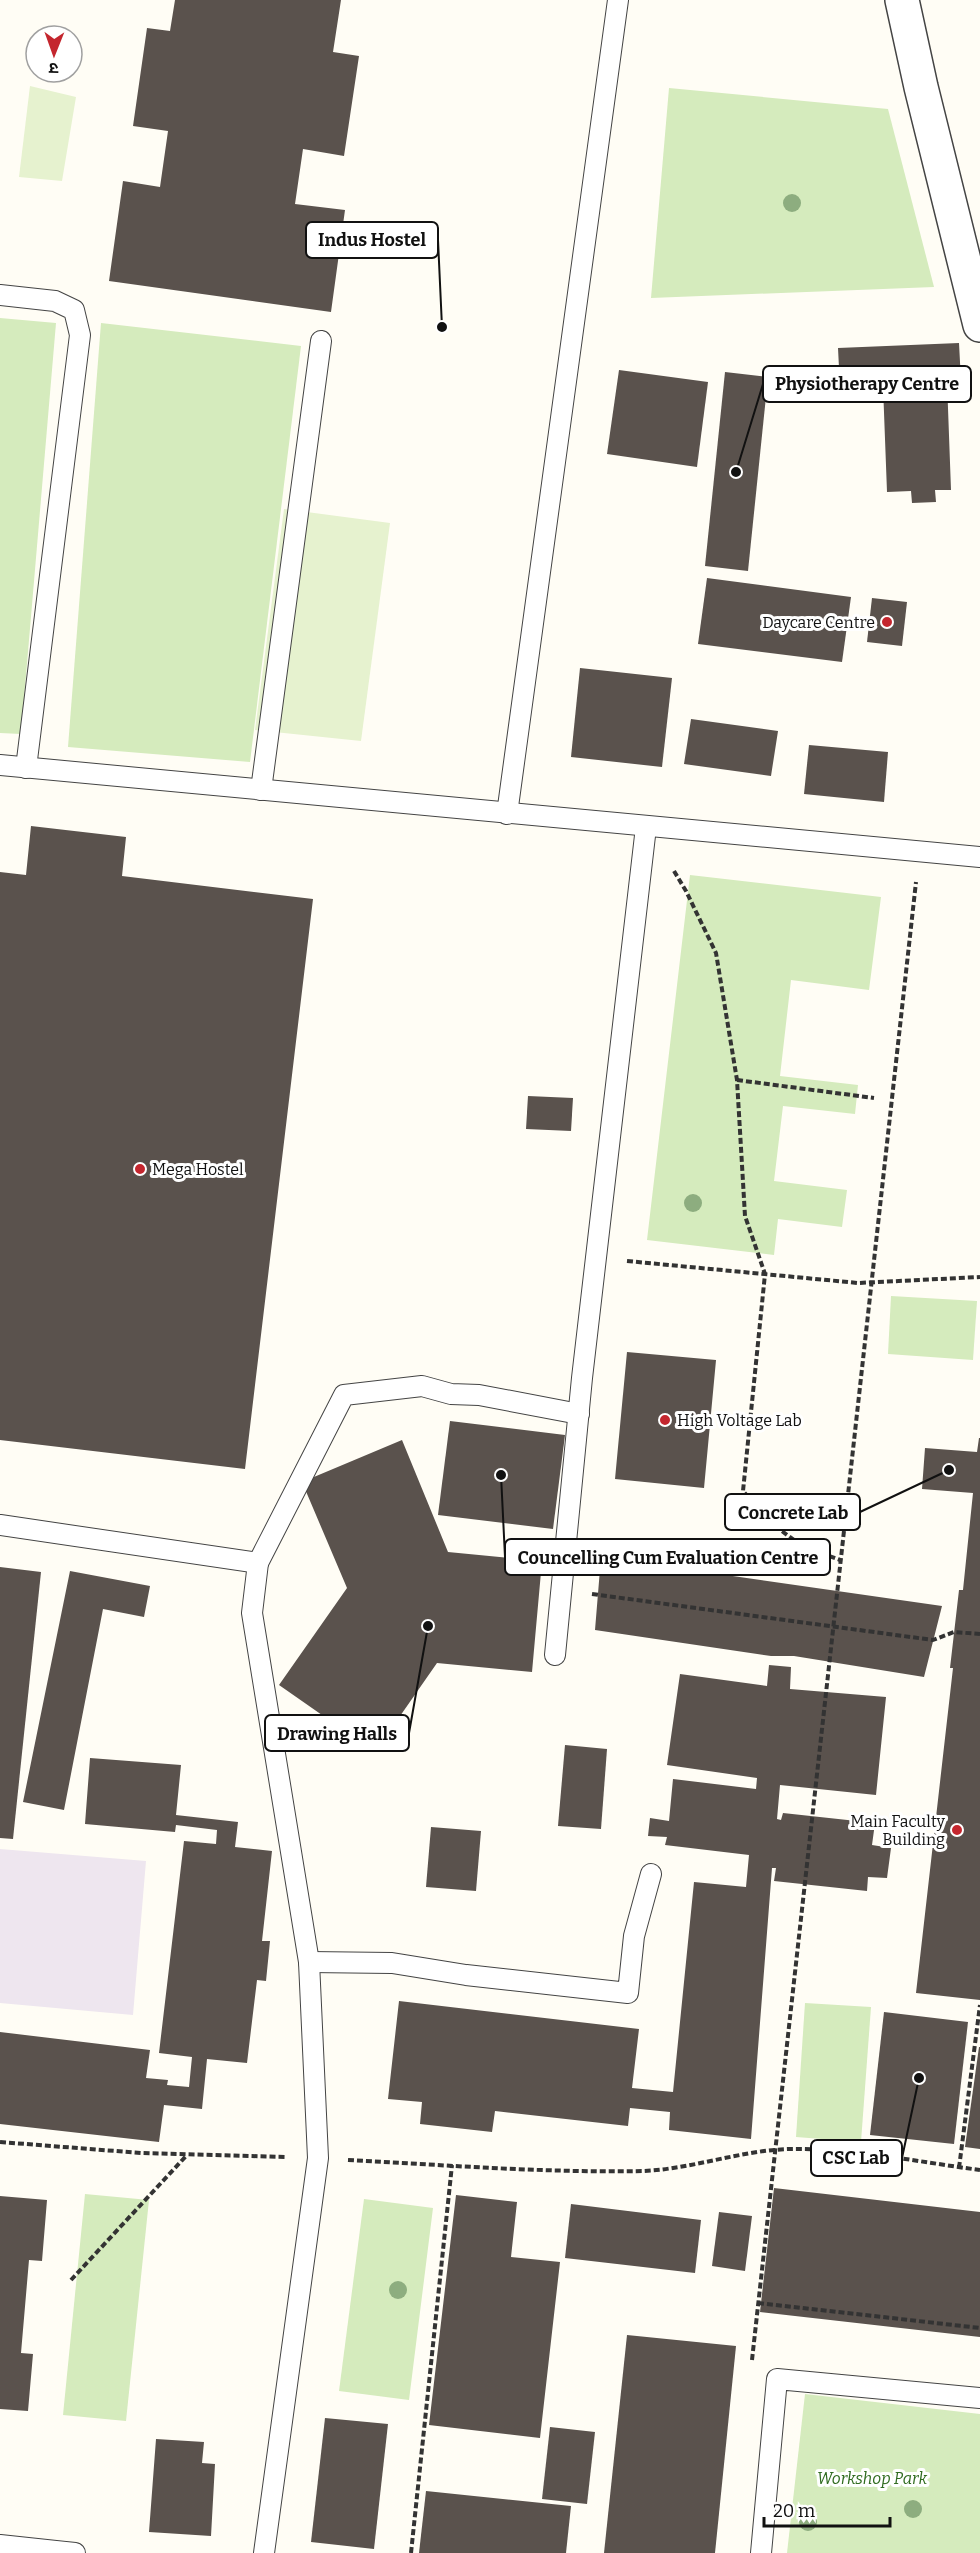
<svg xmlns="http://www.w3.org/2000/svg" width="980" height="2553" font-family="Bitter,'Noto Sans Devanagari',serif">
<style>
.industrial{fill:#eee6ef}
.green{fill:#d5ebbd}
.pitch{fill:#e6f2cf}
.building{fill:#5a524d}
.lines{fill:none;stroke-linecap:round;stroke-linejoin:round}
.service-casing{stroke:#444;stroke-width:22}
.minor-casing{stroke:#444;stroke-width:36}
.path{stroke:#333;stroke-width:4;stroke-dasharray:6 3;stroke-linecap:butt}
.service{stroke:#fff;stroke-width:20}
.minor{stroke:#fff;stroke-width:33}
.tree{fill:#8dad7f}
.poi-dot{fill:#c4262e;stroke:#fff;stroke-width:2}
.labels{text-anchor:middle;dominant-baseline:central;stroke-width:6;stroke-linejoin:round;paint-order:stroke}
.poi-label{font-size:16px;fill:#111;stroke:#fff;text-anchor:end}
.park-label{font-size:16px;font-style:italic;fill:#2f6b1f;stroke:#fff}
.leader{fill:none;stroke:#111;stroke-width:2}
.callout-dot{fill:#111;stroke:#fff;stroke-width:2}
.callout{fill:#fff;stroke:#111;stroke-width:2}
.callout-label{font-size:18px;text-anchor:middle;font-weight:bold;fill:#111}
</style>
<rect width="100%" height="100%" fill="#fffdf5"/>
<!-- industrial -->
<path class="industrial" d="M0,1849L146,1861L133,2015L0,2003Z"/>
<!-- green -->
<g class="green">
<path d="M669,88L888,109L934,287L651,298Z"/>
<path d="M0,318L56,323L21,734L0,733Z"/>
<path d="M101,323L301,346L250,762L68,747Z"/>
<path d="M690,875L881,897L869,990L791,980L780,1076L858,1085L855,1114L783,1106L774,1181L847,1190L842,1227L778,1219L774,1255L647,1240Z"/>
<path d="M891,1296L977,1301L973,1360L888,1354Z"/>
<path d="M805,2003L871,2007L861,2142L796,2137Z"/>
<path d="M85,2194L149,2200L126,2421L63,2415Z"/>
<path d="M364,2199L433,2208L409,2400L339,2391Z"/>
<path d="M805,2394L980,2414V2553H787Z"/>
</g>
<!-- pitch -->
<g class="pitch">
<path d="M30,86L76,97L62,181L19,177Z"/>
<path d="M284,509L390,523L361,741L255,730Z"/>
</g>
<!-- building -->
<g class="building">
<path d="M175,0H341L333,52L359,56L344,156L303,149L295,204L345,210L331,312L109,281L123,181L160,187L168,131L133,126L147,28L170,31Z"/>
<path d="M959,343L961,381H947L951,490H935L936,502L912,503L911,491L887,492L883,386L840,388L838,348Z"/>
<path d="M619,370L708,382L697,467L607,454Z"/>
<path d="M725,372L768,377L748,571L705,566Z"/>
<path d="M707,578L851,597L842,662L698,644Z"/>
<path d="M872,598L907,602L902,646L867,642Z"/>
<path d="M580,668L672,678L662,767L571,757Z"/>
<path d="M691,719L778,731L771,776L684,764Z"/>
<path d="M809,745L888,752L884,802L804,794Z"/>
<path d="M31,826L126,837L122,876L313,899L245,1469L0,1440V872L26,875Z"/>
<path d="M528,1096L573,1098L571,1131L526,1129Z"/>
<path d="M627,1352L716,1360L704,1488L615,1479Z"/>
<path d="M450,1421L565,1435L553,1529L438,1515Z"/>
<path d="M979,1438H980V2000L916,1993L953,1668H950L959,1590H963L973,1493L922,1489L925,1448L977,1452Z"/>
<path d="M402,1440L448,1552L542,1561L532,1672L437,1663L375,1752L279,1685L347,1588L302,1482Z"/>
<path d="M601,1557L942,1606L924,1677L794,1656H771L595,1630Z"/>
<path d="M0,1567L41,1572L13,1839L0,1838Z"/>
<path d="M70,1571L150,1586L144,1617L103,1609L64,1810L23,1802Z"/>
<path d="M769,1665L791,1667L790,1689L886,1697L876,1795L780,1785L777,1819L781,1820L783,1813L875,1823L872,1845L891,1848L887,1878L868,1877L867,1891L774,1881L776,1868H772L751,2139L669,2130L670,2112L630,2108L628,2126L495,2111L492,2132L420,2124L422,2102L388,2099L399,2001L639,2029L632,2088L673,2092L694,1882L746,1887L749,1855L665,1845L667,1837L648,1836L650,1818L669,1821L673,1779L756,1789L757,1778L667,1765L680,1674L767,1686Z"/>
<path d="M565,1745L607,1749L601,1829L558,1826Z"/>
<path d="M90,1758L181,1765L176,1815L238,1822L235,1847L272,1851L262,1941H270L266,1981L257,1980L247,2063L207,2059L202,2109L164,2105L159,2142L0,2124V2032L150,2050L146,2078L168,2080L167,2085L189,2087L192,2057L159,2053L184,1841L216,1844L217,1830L176,1825L175,1832L85,1824Z"/>
<path d="M431,1827L481,1831L476,1891L426,1887Z"/>
<path d="M884,2012L968,2022L954,2144L870,2135Z"/>
<path d="M979,2047H980V2149L965,2147Z"/>
<path d="M774,2188L980,2212V2337L760,2312Z"/>
<path d="M456,2195L517,2202L511,2257L560,2262L540,2438L429,2425Z"/>
<path d="M0,2196L47,2200L42,2261L29,2260L21,2353L33,2354L28,2411L0,2409Z"/>
<path d="M571,2204L701,2220L695,2273L565,2258Z"/>
<path d="M719,2212L752,2216L745,2271L712,2266Z"/>
<path d="M627,2335L736,2346L715,2553H604Z"/>
<path d="M325,2418L388,2424L374,2549L311,2542Z"/>
<path d="M550,2427L595,2432L587,2504L542,2499Z"/>
<path d="M156,2439L204,2442L202,2463L215,2464L211,2536L149,2532Z"/>
<path d="M426,2491L571,2506L566,2553H419Z"/>
</g>
<g class="lines">
<defs>
<g id="service">
<path d="M0,295L55,301L74,310L80,335L26,768"/>
<path d="M0,765L980,857"/>
<path d="M261,790L321,341"/>
<path d="M507,814L618,0"/>
<path d="M0,1525L258,1563L344,1395L422,1386L451,1394L479,1395L579,1414"/>
<path d="M258,1563L252,1613L309,1962L318,2158L264,2553"/>
<path d="M555,1655L582,1378L646,827"/>
<path d="M309,1962L392,1963L466,1975L628,1993L634,1936L651,1874"/>
<path d="M0,2545L75,2553"/>
<path d="M761,2553L777,2379L980,2398"/>
</g>
<path id="minor" d="M902,0L921,87L980,325"/>
</defs>
<!-- service casing -->
<use href="#service" class="service-casing"/>
<!-- minor casing -->
<use href="#minor" class="minor-casing"/>
<!-- path -->
<g class="path">
<path d="M674,871L686,891L716,953L737,1080L745,1216L765,1274L743,1491L771,1523L802,1546L840,1560"/>
<path d="M737,1080L874,1098"/>
<path d="M627,1261L858,1283L980,1277"/>
<path d="M592,1594L933,1640L954,1632L980,1634"/>
<path d="M0,2142L141,2153L287,2157"/>
<path d="M348,2160C446,2165 545,2173 643,2171C693,2169 741,2150 791,2149C854,2148 918,2162 980,2170"/>
<path d="M959,2168L980,2005"/>
<path d="M71,2280L187,2155"/>
<path d="M758,2303L980,2328"/>
<path d="M752,2360L916,882"/>
<path d="M411,2553L452,2165"/>
</g>
<!-- service -->
<use href="#service" class="service"/>
<!-- minor -->
<use href="#minor" class="minor"/>
</g>
<!-- trees -->
<g class="tree">
<circle cx="792" cy="203" r="9"/>
<circle cx="693" cy="1203" r="9"/>
<circle cx="398" cy="2290" r="9"/>
<circle cx="913" cy="2509" r="9"/>
<circle cx="808" cy="2522" r="9"/>
</g>
<!-- markers -->
<g class="poi-dot">
<circle cx="887" cy="622" r="6"/>
<circle cx="140" cy="1169" r="6"/>
<circle cx="665" cy="1420" r="6"/>
<circle cx="957" cy="1830" r="6"/>
</g>
<g class="labels">
<!-- poi labels -->
<g class="poi-label">
<text x="875" y="622">Daycare Centre</text>
<text x="152" y="1169" text-anchor="start">Mega Hostel</text>
<text x="677" y="1420" text-anchor="start">High Voltage Lab</text>
<text x="945" y="1821">Main Faculty<tspan x="945" dy="18">Building</tspan></text>
</g>
<!-- park labels -->
<g class="park-label">
<text x="872" y="2478">Workshop Park</text>
</g>
</g>
<!-- callouts -->
<path class="leader" d="M442 327L438 240M736 472L763 384M949 1470L860 1512M501 1475L505 1557M428 1626L409 1733M919 2078L902 2158"/>
<g class="callout-dot">
<circle cx="442" cy="327" r="6"/>
<circle cx="736" cy="472" r="6"/>
<circle cx="949" cy="1470" r="6"/>
<circle cx="501" cy="1475" r="6"/>
<circle cx="428" cy="1626" r="6"/>
<circle cx="919" cy="2078" r="6"/>
</g>
<g class="callout">
<rect x="306" y="222" width="132" height="36" rx="6"/>
<rect x="763" y="366" width="208" height="36" rx="6"/>
<rect x="725" y="1494" width="135" height="36" rx="6"/>
<rect x="505" y="1539" width="325" height="36" rx="6"/>
<rect x="265" y="1715" width="144" height="36" rx="6"/>
<rect x="811" y="2140" width="91" height="36" rx="6"/>
</g>
<g class="callout-label">
<text x="372" y="246">Indus Hostel</text>
<text x="867" y="390">Physiotherapy Centre</text>
<text x="793" y="1519">Concrete Lab</text>
<text x="668" y="1564">Councelling Cum Evaluation Centre</text>
<text x="337" y="1740">Drawing Halls</text>
<text x="856" y="2164">CSC Lab</text>
</g>
<!-- north arrow -->
<g transform="translate(54 54) rotate(181)"><circle r="28" fill="#ffffff" stroke="#a0a0a0" stroke-width="1.5"/>
<path d="M0-4.5L10 22L0 15L-10 22Z" fill="#c4262e"/>
<text y="-9" font-size="16" font-weight="bold" text-anchor="middle" fill="#111111">उ</text>
</g>
<!-- scale -->
<path d="M764 2517v9h126v-9" fill="none" stroke="#111111" stroke-width="3"/>
<text x="773" y="2517" font-size="18" fill="#111111" stroke="#ffffff" stroke-width="4.5" paint-order="stroke">20 m</text>
</svg>
